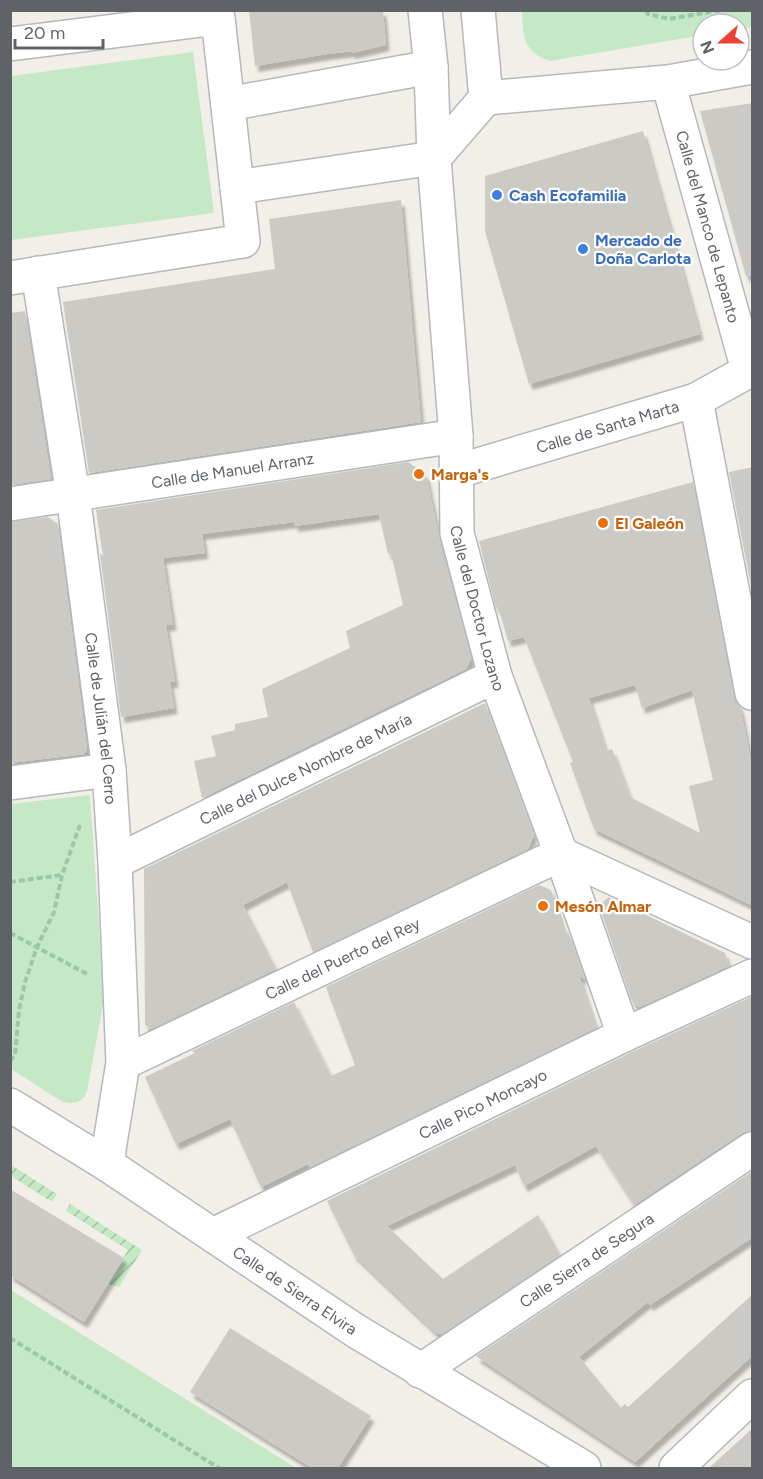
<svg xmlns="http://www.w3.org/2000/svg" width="763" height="1479" font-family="Figtree,sans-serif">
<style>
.park{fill:#c5e8c5}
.garden{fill:url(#garden-furrows)}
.building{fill:#cccac5;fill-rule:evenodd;filter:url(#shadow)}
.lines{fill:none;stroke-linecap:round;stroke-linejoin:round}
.minor-casing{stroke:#b5b8bc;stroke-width:36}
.path{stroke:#9cc7a9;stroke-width:4;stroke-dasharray:6 3;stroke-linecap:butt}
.minor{stroke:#fff;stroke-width:33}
.shop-dot{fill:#3f7fe0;stroke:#fff;stroke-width:2}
.food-dot{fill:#e8710a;stroke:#fff;stroke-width:2}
.labels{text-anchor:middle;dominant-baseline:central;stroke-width:4.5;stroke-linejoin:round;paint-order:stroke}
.shop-label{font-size:16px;font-weight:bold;fill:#366cbe;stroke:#fff;text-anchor:start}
.street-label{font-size:16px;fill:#5f6368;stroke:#fff}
.food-label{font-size:16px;font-weight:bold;fill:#c56008;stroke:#fff;text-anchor:start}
</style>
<defs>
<pattern id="garden-furrows" width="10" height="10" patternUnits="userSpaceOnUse" patternTransform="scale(1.5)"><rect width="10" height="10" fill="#c5e8c5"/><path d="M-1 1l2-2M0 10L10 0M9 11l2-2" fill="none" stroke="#a3c0a4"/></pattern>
<filter id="shadow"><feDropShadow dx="3.5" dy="6" stdDeviation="1.5" flood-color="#0004"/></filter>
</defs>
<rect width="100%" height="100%" fill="#f1efe8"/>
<!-- park -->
<g class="park">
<path d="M522,11H752V27L739,29V24H703V35L550,61C523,52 523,36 522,11Z"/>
<path d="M193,52L214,213L11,240V76Z"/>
<path d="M90,795L104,999L87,1092C81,1104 73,1105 61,1101L11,1069L10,804Z"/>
<path d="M11,1290L296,1468H11Z"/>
</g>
<!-- garden -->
<g class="garden">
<path d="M11,1165L57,1194L52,1202L11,1176Z"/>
<path d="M70,1204L142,1250L119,1287L108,1284L128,1250L66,1211Z"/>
</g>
<!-- building -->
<g class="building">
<path d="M249,10H383L386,45L352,53V51L327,54L255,66Z"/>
<path d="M753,103V275L746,276L700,111Z"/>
<path d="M643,131L700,334L529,384L485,231V176Z"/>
<path d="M401,200L421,422L89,473L63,302L275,269L269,219Z"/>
<path d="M25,311L51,479L10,485V313Z"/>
<path d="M408,462L426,475L442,551L471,659L466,669L202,798L194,761L216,756L211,736L235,730V724L268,717L262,689L350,648L346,631L403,605L391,553L388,554L379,514L295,526L294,522L202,534L205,553L163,558L173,625H166L175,682H170L174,708L121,717L100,553L103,556L96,510Z"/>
<path d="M753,467V596L729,472Z"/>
<path d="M693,482L734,697L740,707L753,771V906L594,829L570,763L573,762L524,637L508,641L498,606L496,609L479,541ZM635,685L642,708L692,690L713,780L689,786L700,833L630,797L612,749L606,751L589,698Z"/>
<path d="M48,517L58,524L87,749L84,754L10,763V522Z"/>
<path d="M485,703L534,835L528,849L313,952L287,882L243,905L276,969L151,1029L145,1025L144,869Z"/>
<path d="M539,885L551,890L565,935L568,932L585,979L579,976L596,1028L310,1167L308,1164L261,1187L230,1119L176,1144L145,1077L195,1053L192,1051L294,1002L331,1076L355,1065L326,987Z"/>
<path d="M609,897L725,953L729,966L640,1007L632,1002L599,905Z"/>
<path d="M753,996V1131L742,1133L634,1205L596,1146L524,1186L515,1165L387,1226L443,1279L538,1215L560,1255L442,1334H437L354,1255L327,1201L632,1052Z"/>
<path d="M753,1171V1237L650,1305L648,1302L579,1357L621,1408L625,1404L628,1407L753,1294V1355L635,1462L476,1356Z"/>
<path d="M10,1189L124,1258L84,1322L10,1275Z"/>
<path d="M230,1328L371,1416L338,1468H312L190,1392Z"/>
<path d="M753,1428V1468H709L732,1447Z"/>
</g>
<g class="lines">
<defs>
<g id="minor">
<path id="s1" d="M425,10L431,67L434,158L456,436L457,533L495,676L561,854L624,1035"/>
<path d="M10,44L218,18L243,241L10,278"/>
<path id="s2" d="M668,82L748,370"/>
<path d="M486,98L668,82L752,67"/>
<path d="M228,104L431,67"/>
<path d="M434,158L486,98L478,10"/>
<path d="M237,187L434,158"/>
<path id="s3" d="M38,273L73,495L109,770L115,862L123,1063L109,1149L108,1165"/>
<path d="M696,400L752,693"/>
<path id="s4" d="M458,471L696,400L752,369"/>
<path id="s5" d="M10,504L456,436"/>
<path d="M10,783L109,770"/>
<path d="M561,854L752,942"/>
<path id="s6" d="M115,862L495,676"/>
<path id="s7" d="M123,1063L561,854"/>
<path id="s8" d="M10,1105L108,1165L356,1331L584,1468"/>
<path id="s9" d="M213,1235L624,1035L752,976"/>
<path id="s10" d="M420,1371L752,1149"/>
<path d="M676,1468L752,1396"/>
</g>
</defs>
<!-- minor casing -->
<use href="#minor" class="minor-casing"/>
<!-- path -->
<g class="path">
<path d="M646,10L648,14L669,19L722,10"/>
<path d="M10,882L62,875"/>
<path d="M10,933L89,975"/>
<path d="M10,1061L15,1055L19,1010L25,982L37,947L54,912L62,875L80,825"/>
<path d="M10,1338L219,1468"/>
</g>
<!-- minor -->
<use href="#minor" class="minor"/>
</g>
<!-- markers -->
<g class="shop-dot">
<circle cx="497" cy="195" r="6"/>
<circle cx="583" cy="249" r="6"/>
</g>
<g class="food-dot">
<circle cx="419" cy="474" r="6"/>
<circle cx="603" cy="523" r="6"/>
<circle cx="543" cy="906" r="6"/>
</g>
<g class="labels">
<!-- shop labels -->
<g class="shop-label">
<text x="509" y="195">Cash Ecofamilia</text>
<text x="595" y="240">Mercado de<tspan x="595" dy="18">Doña Carlota</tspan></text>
</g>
<!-- street labels -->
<g class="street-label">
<text stroke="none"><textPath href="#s2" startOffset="150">Calle del Manco de Lepanto</textPath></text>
<text stroke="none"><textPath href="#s4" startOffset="156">Calle de Santa Marta</textPath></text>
<text stroke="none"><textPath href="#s5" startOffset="225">Calle de Manuel Arranz</textPath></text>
<text stroke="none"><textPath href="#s1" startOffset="602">Calle del Doctor Lozano</textPath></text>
<text stroke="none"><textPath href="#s3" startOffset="450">Calle de Julián del Cerro</textPath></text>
<text stroke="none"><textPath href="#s6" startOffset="212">Calle del Dulce Nombre de María</textPath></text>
<text stroke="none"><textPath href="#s7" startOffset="243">Calle del Puerto del Rey</textPath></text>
<text stroke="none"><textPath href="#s9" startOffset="300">Calle Pico Moncayo</textPath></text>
<text stroke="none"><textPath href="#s10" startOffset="200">Calle Sierra de Segura</textPath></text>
<text stroke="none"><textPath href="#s8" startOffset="340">Calle de Sierra Elvira</textPath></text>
</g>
<!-- food labels -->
<g class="food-label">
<text x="431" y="474">Marga's</text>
<text x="615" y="523">El Galeón</text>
<text x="555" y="906">Mesón Almar</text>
</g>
</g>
<!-- border -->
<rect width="763" height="1479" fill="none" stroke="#5f6368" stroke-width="24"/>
<!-- north arrow -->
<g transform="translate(721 42) rotate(249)"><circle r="28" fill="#ffffff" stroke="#bfc1c3" stroke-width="1.5"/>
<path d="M0-4.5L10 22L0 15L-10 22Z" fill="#ea4335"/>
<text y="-9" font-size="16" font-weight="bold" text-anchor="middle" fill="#5f6368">N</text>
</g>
<!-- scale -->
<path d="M15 39v9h88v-9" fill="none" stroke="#5f6368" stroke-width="3"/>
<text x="24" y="39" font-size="18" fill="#5f6368" stroke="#ffffff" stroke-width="4.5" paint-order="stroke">20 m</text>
</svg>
